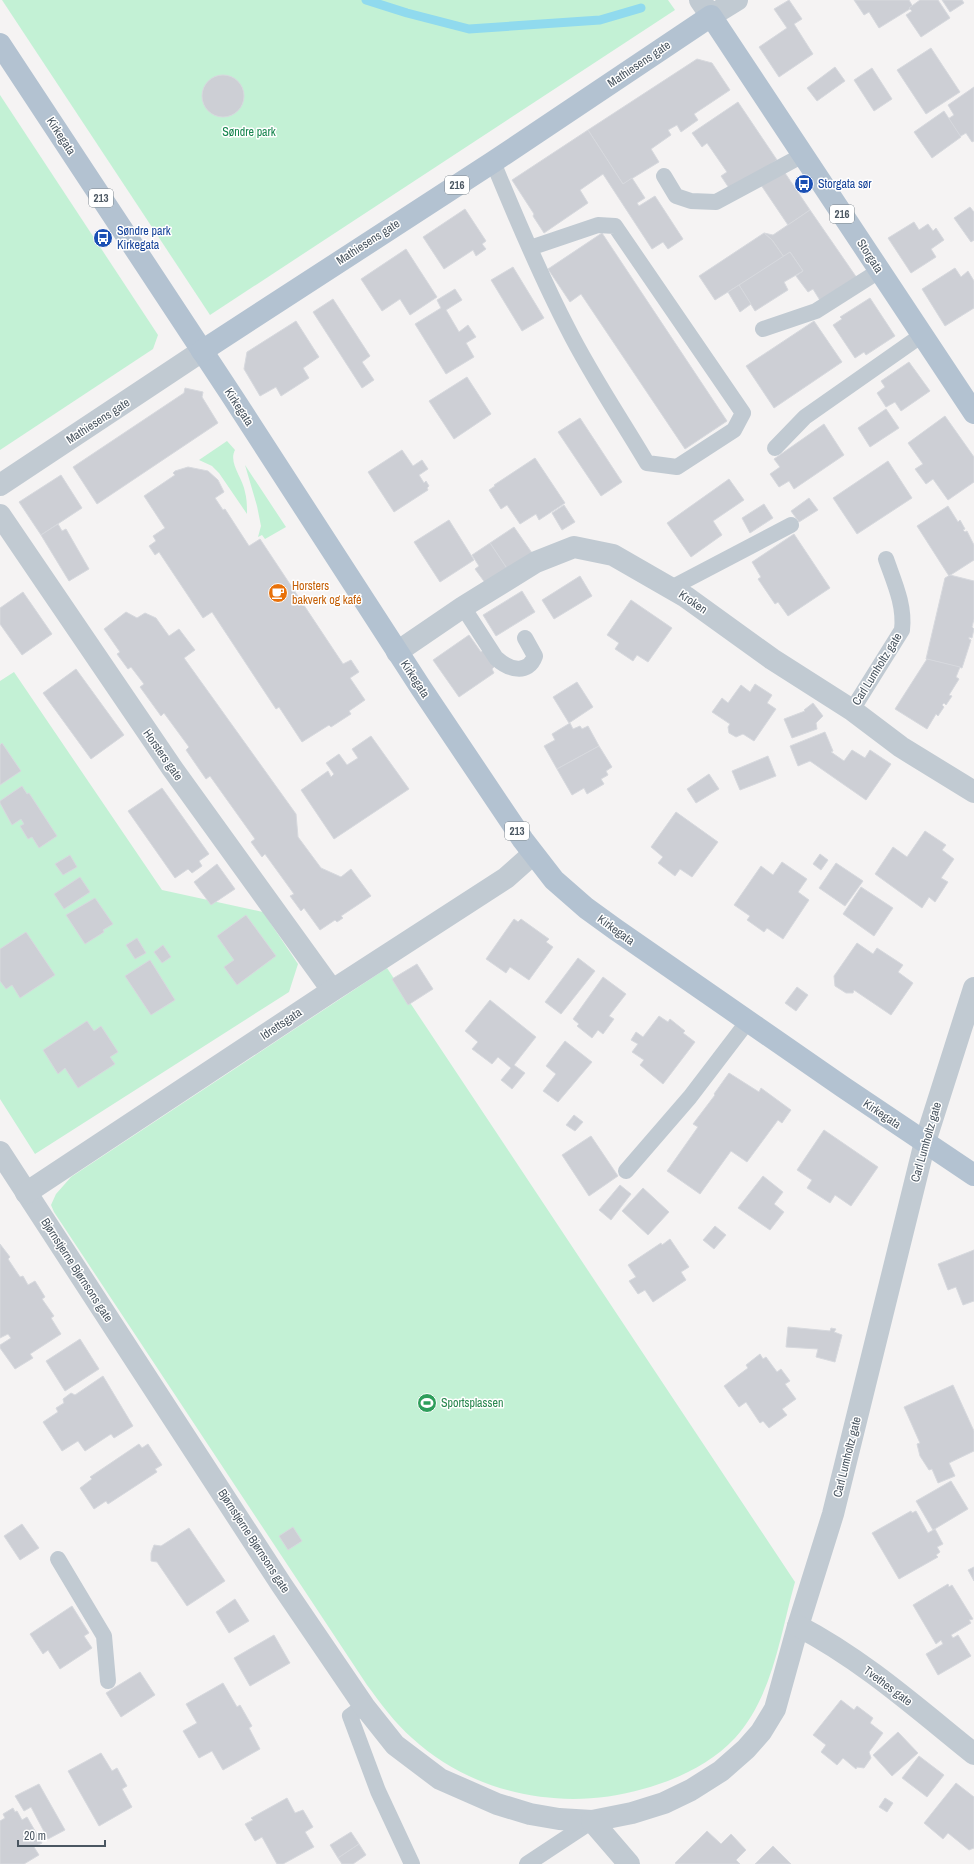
<svg xmlns="http://www.w3.org/2000/svg" width="974" height="1864" font-family="'Archivo Narrow',sans-serif">
<style>
.green{fill:#c3f1d5}
.lines{fill:none;stroke-linecap:round;stroke-linejoin:round}
.stream{stroke:#90daee;stroke-width:9}
.building{fill:#cdcfd5;stroke:#d7d9de}
.service{stroke:#c1cad2;stroke-width:16}
.minor{stroke:#c1cad2;stroke-width:22}
.primary{stroke:#b3c2d1;stroke-width:22}
.labels{text-anchor:middle;dominant-baseline:central;stroke-width:3;stroke-linejoin:round;paint-order:stroke}
.shield{fill:#fff;stroke:#808990;stroke-width:1}
.shield-label{font-size:11px;font-weight:bold;fill:#4a5661}
.street-label{font-size:12px;fill:#4a5661;stroke:#fff}
.park-label{font-size:12px;fill:#17864f;stroke:#fff}
.transit-label{font-size:12px;fill:#164399;stroke:#fff;text-anchor:start}
.food-label{font-size:12px;fill:#c56008;stroke:#fff;text-anchor:start}
.leisure-label{font-size:12px;fill:#27864d;stroke:#fff;text-anchor:start}
</style>
<rect width="100%" height="100%" fill="#f5f3f3"/>
<!-- green -->
<g class="green">
<path d="M2,0H668L675,10L210,315Z"/>
<path d="M0,95L158,335L153,349L0,450Z"/>
<path d="M227,441L235,450C228,463 243,478 245,492C247,499 247,507 247,514L219,473L212,466L199,460Z"/>
<path d="M245,465L286,527L265,539L262,535L258,537L261,526L257,506Z"/>
<path d="M14,672L162,890L263,912L298,964L289,992L35,1154L0,1099V681Z"/>
<path d="M387,968L795,1582C780,1635 773,1696 735,1738C711,1764 676,1780 643,1789C564,1812 474,1795 412,1738C395,1723 381,1704 367,1685L54,1212L51,1205L56,1194L71,1177Z"/>
</g>
<g class="lines">
<!-- stream -->
<path class="stream" d="M366,0L407,13L469,29L600,20L641,8"/>
</g>
<!-- building -->
<g class="building">
<path d="M789,0L802,19L794,24L813,54L779,77L759,47L787,28L774,9Z"/>
<path d="M854,0H909L913,7L879,28L869,12L864,15Z"/>
<path d="M920,0H938L950,18L921,37L906,15L912,11L909,8Z"/>
<path d="M942,0H962L964,3L950,12Z"/>
<path d="M931,48L960,92L926,114L897,70Z"/>
<path d="M697,59L712,63L730,90L694,114L698,120L681,132L677,125L668,130L671,135L651,149L659,162L623,184L588,130Z"/>
<path d="M835,67L845,81L817,101L807,88Z"/>
<path d="M872,68L892,99L874,111L854,80Z"/>
<circle cx="223" cy="96" r="21"/>
<path d="M974,87V141L972,142L966,133L959,137L948,119L954,115L948,105Z"/>
<path d="M738,102L777,160L731,191L721,176L727,172L707,143L702,147L692,133Z"/>
<path d="M944,111L961,137L932,158L914,132Z"/>
<path d="M588,130L623,184L632,178L645,198L637,203L639,206L655,196L683,239L668,249L663,242L652,249L603,174L580,190L588,203L544,233L533,216L534,214L512,180Z"/>
<path d="M783,170L810,210L788,225L761,185Z"/>
<path d="M970,207L974,212V240L971,242L954,218Z"/>
<path d="M465,209L486,241L482,244L486,249L476,256L473,250L444,269L423,237Z"/>
<path d="M810,210L857,278L821,302L813,289L808,292L796,276L803,271L790,252L784,257L772,240L764,233L773,235Z"/>
<path d="M914,222L919,230L928,224L933,231L936,228L944,240L931,249L936,257L911,273L888,238Z"/>
<path d="M602,233L727,421L685,449L581,294L570,302L548,269Z"/>
<path d="M764,233L772,240L784,257L715,300L699,276Z"/>
<path d="M406,249L437,297L410,315L400,299L382,311L361,279Z"/>
<path d="M790,252L803,271L784,282L788,290L755,311L739,285Z"/>
<path d="M513,267L544,318L522,331L491,280Z"/>
<path d="M955,268L961,277L968,271L974,281V308L945,326L922,289Z"/>
<path d="M739,285L751,304L740,312L728,292Z"/>
<path d="M455,289L462,300L446,310L459,332L468,325L476,337L466,343L474,357L446,374L415,324L441,308L437,300Z"/>
<path d="M870,298L895,336L866,355L864,352L855,358L833,325L842,319L840,317Z"/>
<path d="M333,299L370,356L362,362L374,380L362,388L313,312Z"/>
<path d="M296,321L319,357L303,368L309,378L281,396L276,387L260,396L244,369L247,352Z"/>
<path d="M814,321L842,362L774,408L746,366Z"/>
<path d="M909,362L930,391L901,411L895,402L886,407L877,393L885,387L881,381Z"/>
<path d="M467,377L491,414L454,439L429,401Z"/>
<path d="M185,388L203,392L202,397L218,423L97,504L73,467L184,393Z"/>
<path d="M886,409L899,428L870,447L858,428Z"/>
<path d="M945,416L974,457V482L948,500L933,479L926,484L915,469L923,464L908,443Z"/>
<path d="M580,418L622,482L601,496L558,432Z"/>
<path d="M824,424L844,455L794,489L789,481L779,487L770,474L780,467L774,459Z"/>
<path d="M402,450L413,466L422,460L428,469L419,475L424,483L426,481L429,486L427,488L428,490L394,512L368,472Z"/>
<path d="M535,458L565,503L539,520L536,514L520,524L507,505L501,509L489,490L495,486L494,485Z"/>
<path d="M888,461L912,498L857,534L833,498Z"/>
<path d="M188,467L208,471L218,480L224,492L215,498L223,510L225,509L249,546L260,539L343,664L351,660L359,672L350,678L365,700L349,711L351,714L331,727L329,725L302,742L279,707L276,709L212,612L203,618L159,552L155,555L149,546L156,541L153,536L165,528L144,496L175,475L173,473L175,471Z"/>
<path d="M61,475L82,508L41,535L19,502Z"/>
<path d="M729,479L744,500L713,521L722,535L691,557L667,523Z"/>
<path d="M809,498L818,510L799,522L791,511Z"/>
<path d="M764,504L773,518L750,533L742,518Z"/>
<path d="M564,505L575,522L562,530L552,513Z"/>
<path d="M948,506L958,522L960,520L965,529L963,530L965,532L967,531L974,545V560L949,576L917,526Z"/>
<path d="M449,520L474,560L440,582L414,542Z"/>
<path d="M58,524L62,531L66,529L89,569L69,581L41,535Z"/>
<path d="M514,527L532,553L508,570L490,543Z"/>
<path d="M794,534L830,588L788,616L778,602L775,604L758,579L761,577L752,562Z"/>
<path d="M490,543L508,570L486,584L475,569L479,566L472,555Z"/>
<path d="M950,575L974,581V619L972,627L974,629L972,638L969,637V639L971,640L962,668L926,659L945,578Z"/>
<path d="M580,576L592,596L554,619L542,600Z"/>
<path d="M522,591L535,612L496,636L483,615Z"/>
<path d="M23,592L52,634L22,655L0,624V608Z"/>
<path d="M631,600L672,628L648,662L637,655L633,661L615,649L619,643L607,635Z"/>
<path d="M126,612L137,618L145,613L156,618L169,636L179,629L195,650L184,658L296,814L298,837L321,868L341,877L351,869L371,896L341,916L343,918L337,922L335,920L320,930L304,908L301,911L290,896L294,894L265,854L262,857L251,842L255,839L210,776L206,779L186,750L189,747L164,713L161,716L140,687L144,684L131,667L128,669L117,654L120,652L104,629Z"/>
<path d="M469,635L481,652L485,649L496,665L492,669L494,673L459,697L433,660Z"/>
<path d="M927,659L960,667L956,677L959,679L949,695L952,696L946,705L944,703L942,705L944,707L938,716L936,714L927,729L895,709Z"/>
<path d="M76,669L124,735L91,759L43,693Z"/>
<path d="M577,682L593,707L569,723L553,697Z"/>
<path d="M755,684L772,695L767,703L776,709L754,741L743,734L736,737L729,733L728,727L730,724L712,712L722,698L728,703L741,685L750,692Z"/>
<path d="M813,703L823,716L816,723L817,729L792,738L784,719L805,711L804,710Z"/>
<path d="M570,723L573,729L580,726L582,729L588,726L599,746L557,769L544,746L555,740L552,734Z"/>
<path d="M825,732L833,751L831,752L844,761L852,750L865,758L870,750L891,764L866,800L810,761L798,766L790,746Z"/>
<path d="M371,736L409,789L334,839L301,790L328,771L331,777L334,774L326,763L339,754L347,765L358,758L352,749Z"/>
<path d="M2,743L21,771L0,785V745Z"/>
<path d="M599,746L612,767L606,771L608,775L601,779L604,784L587,794L584,788L572,795L557,769Z"/>
<path d="M768,756L776,776L740,790L732,771Z"/>
<path d="M709,774L719,789L696,803L687,789Z"/>
<path d="M22,786L27,794L29,793L57,836L39,848L32,837L28,839L20,826L24,824L21,819L12,825L0,803V801Z"/>
<path d="M162,788L209,854L199,861L202,866L192,873L188,869L175,878L128,811Z"/>
<path d="M676,812L718,842L692,877L680,869L675,876L658,863L663,857L651,847Z"/>
<path d="M925,831L946,845L942,850L954,859L941,878L948,882L935,902L929,897L922,908L875,874L893,847L907,857Z"/>
<path d="M820,854L828,860L821,870L813,864Z"/>
<path d="M70,855L77,867L63,875L55,864Z"/>
<path d="M782,862L807,879L798,892L809,900L783,939L767,928L764,932L747,920L750,916L734,905L761,866L773,875Z"/>
<path d="M836,863L863,881L845,906L819,888Z"/>
<path d="M217,864L235,889L211,905L194,882Z"/>
<path d="M80,877L90,892L64,909L54,894Z"/>
<path d="M861,887L893,908L874,936L843,914Z"/>
<path d="M95,898L113,924L103,930L104,932L85,944L66,915Z"/>
<path d="M246,915L276,956L237,985L224,967L234,960L217,936Z"/>
<path d="M514,919L518,922L521,919L549,939L546,942L553,947L529,980L510,967L506,973L486,959Z"/>
<path d="M26,932L55,975L20,998L12,985L6,989L0,981V949Z"/>
<path d="M137,938L146,953L135,959L126,945Z"/>
<path d="M857,943L873,954L877,948L903,965L898,972L913,983L891,1015L854,990L853,993H846L835,986L834,976Z"/>
<path d="M163,945L171,957L162,963L154,952Z"/>
<path d="M578,958L595,971L561,1014L545,1002Z"/>
<path d="M150,960L175,1000L151,1015L125,976Z"/>
<path d="M417,964L433,989L408,1005L392,979Z"/>
<path d="M603,977L626,994L609,1016L614,1019L603,1034L598,1030L592,1038L577,1026L579,1024L573,1019Z"/>
<path d="M797,987L808,995L796,1011L785,1003Z"/>
<path d="M490,1000L536,1037L514,1065L525,1073L512,1089L501,1080L511,1068L498,1057L492,1064L472,1049L478,1042L465,1031Z"/>
<path d="M659,1016L668,1022L670,1019L685,1031L683,1033L695,1042L663,1084L640,1065L644,1060L632,1052L638,1044L631,1040L636,1032L643,1037Z"/>
<path d="M87,1021L94,1031L101,1026L118,1052L110,1057L115,1064L78,1088L65,1068L58,1074L43,1050Z"/>
<path d="M565,1041L592,1062L558,1102L543,1091L556,1074L546,1066Z"/>
<path d="M729,1073L759,1092L761,1088L791,1110L782,1123L778,1120L747,1162L731,1151L700,1194L667,1171L698,1127L693,1124L715,1095L714,1094Z"/>
<path d="M574,1115L583,1122L575,1131L566,1125Z"/>
<path d="M824,1130L878,1167L851,1206L835,1195L830,1203L807,1188L812,1180L797,1170Z"/>
<path d="M591,1136L618,1176L589,1196L562,1155Z"/>
<path d="M763,1176L783,1192L774,1204L784,1212L770,1230L738,1208Z"/>
<path d="M620,1185L631,1194L611,1220L599,1210Z"/>
<path d="M643,1188L669,1212L648,1235L622,1211Z"/>
<path d="M715,1226L726,1235L714,1249L703,1240Z"/>
<path d="M670,1239L689,1267L681,1272L686,1280L653,1302L645,1290L638,1294L629,1281L636,1277L628,1265L661,1243L662,1245Z"/>
<path d="M0,1244L10,1257L8,1259L20,1277L23,1276L28,1285L35,1281L45,1297L42,1299L54,1316L51,1318L61,1334L30,1354L33,1358L15,1369L0,1348V1345L11,1338L8,1334L0,1338Z"/>
<path d="M974,1250V1301L963,1305L956,1287L948,1290L938,1264Z"/>
<path d="M788,1327L830,1331L831,1328L836,1329L834,1332L842,1335L835,1362L816,1357L818,1349L786,1347Z"/>
<path d="M80,1339L99,1369L65,1391L46,1361Z"/>
<path d="M760,1354L763,1359L766,1357L777,1372L781,1369L790,1381L785,1384L796,1399L782,1409L787,1415L769,1428L763,1421L760,1423L746,1402L739,1407L724,1386L748,1368L746,1365Z"/>
<path d="M103,1376L133,1426L114,1438L111,1434L85,1451L78,1441L62,1451L43,1422L58,1412L56,1408L64,1403L63,1399L71,1393L75,1395Z"/>
<path d="M953,1385L974,1431V1451L949,1463L955,1476L938,1483L932,1469L929,1470L920,1456L917,1444L920,1443L904,1407Z"/>
<path d="M139,1444L142,1448L148,1444L162,1465L155,1469L157,1472L108,1504L106,1501L94,1509L80,1488L92,1479L90,1477Z"/>
<path d="M951,1481L968,1509L933,1530L916,1501Z"/>
<path d="M911,1511L912,1513L916,1511L928,1533L935,1529L943,1544L937,1547L940,1552L936,1555L938,1557L899,1579L872,1533Z"/>
<path d="M22,1524L39,1548L20,1560L4,1536Z"/>
<path d="M293,1527L302,1541L288,1550L279,1536Z"/>
<path d="M189,1528L225,1581L187,1606L157,1562L151,1561V1553L154,1545L161,1546Z"/>
<path d="M974,1567V1581L968,1570Z"/>
<path d="M948,1584L949,1587L952,1585L973,1619L969,1620L971,1623L951,1635L953,1638L958,1635L971,1656L938,1675L926,1654L943,1644L941,1640L936,1644L913,1605Z"/>
<path d="M235,1599L249,1621L229,1633L216,1612Z"/>
<path d="M72,1606L89,1633L84,1636L92,1648L60,1669L48,1650L43,1654L30,1634Z"/>
<path d="M274,1635L290,1663L250,1686L234,1658Z"/>
<path d="M140,1672L155,1695L121,1717L106,1693Z"/>
<path d="M223,1683L237,1707L240,1705L252,1726L249,1728L260,1749L223,1770L212,1751L199,1758L183,1731L197,1723L186,1704Z"/>
<path d="M841,1700L854,1710L857,1706L873,1718L870,1723L883,1733L869,1752L871,1758L864,1768L857,1767L856,1769L843,1758L837,1765L821,1752L826,1745L813,1735Z"/>
<path d="M898,1732L918,1753L892,1776L873,1755Z"/>
<path d="M101,1753L112,1771L117,1768L127,1786L122,1789L132,1807L99,1826L68,1771Z"/>
<path d="M919,1756L944,1775L927,1797L902,1778Z"/>
<path d="M956,1783L974,1797V1848L969,1850L948,1833L943,1839L924,1823Z"/>
<path d="M39,1784L65,1830L48,1839L31,1807L24,1811L15,1796Z"/>
<path d="M287,1798L295,1813L303,1810L313,1827L305,1832L314,1847L283,1864H277L262,1837L255,1841L245,1824L253,1820L251,1818Z"/>
<path d="M885,1798L893,1803L887,1812L879,1807Z"/>
<path d="M13,1808L15,1812L17,1811L22,1820L27,1817L42,1843L34,1847L39,1855L24,1864H0V1821L5,1818L3,1814Z"/>
<path d="M707,1831L721,1844L731,1834L746,1850L736,1860L740,1864H676L675,1863Z"/>
<path d="M351,1832L359,1844L338,1858L330,1845Z"/>
<path d="M359,1844L366,1855L353,1864H342L338,1858Z"/>
<path d="M773,1846L791,1864H755Z"/>
</g>
<g class="lines">
<!-- service -->
<g class="service">
<path d="M493,162C516,218 540,275 568,329C591,375 621,419 647,463L677,467L734,430L743,413L615,226L598,225L530,248"/>
<path d="M664,176L676,196L691,201L716,202L803,155"/>
<path d="M763,329L816,311L879,271"/>
<path d="M775,448L805,417L922,335"/>
<path d="M671,588L791,525"/>
<path d="M463,607L496,658C508,669 528,676 535,656L525,638"/>
<path d="M852,710L902,630C905,605 894,582 886,559"/>
<path d="M626,1171L690,1097L748,1021"/>
<path d="M58,1559L104,1636L108,1681"/>
<path d="M364,1706L350,1716L378,1791L412,1864"/>
<path d="M527,1864L592,1821"/>
</g>
<!-- minor -->
<g class="minor">
<path d="M700,0L711,16L737,0"/>
<path d="M0,485L202,351"/>
<path d="M0,515L172,768L332,990"/>
<path d="M397,652L463,607L536,562L574,547L613,555L686,597L772,659L852,710L901,747L974,792"/>
<path d="M0,1152L281,1584L364,1706L395,1745L440,1779L497,1804L530,1814L559,1819L592,1821L632,1813L664,1803L691,1790L721,1771L746,1749L761,1732L775,1709L798,1626L833,1514L925,1142L974,988"/>
<path d="M26,1193L336,988L506,878L533,854"/>
<path d="M798,1626C862,1659 918,1709 974,1754"/>
<path d="M592,1821L629,1864"/>
</g>
<!-- primary -->
<g class="primary">
<path d="M0,44L232,396L421,688L523,840L554,880L586,908L615,929L843,1087L974,1175"/>
<path d="M202,351L493,162L711,16L974,413"/>
</g>
</g>
<!-- icons -->
<defs>
<symbol id="bus-disc" viewBox="-11 -11 22 22"><circle r="9.5" fill="#1a4fb4" stroke="#fff"/><path d="M-5-6H5V4H4V6H2V4H-2V6H-4V4H-5ZM-3.5-4V0h7V-4ZM-3.5 1.2v1.5H-2V1.2ZM2 1.2v1.5H3.5V1.2Z" fill="#fff"/></symbol>
<symbol id="cafe-disc" viewBox="-11 -11 22 22"><circle r="9.5" fill="#e8710a" stroke="#fff"/><path d="M-5.5-4.5H6V0H3Q3 3.5 0 3.5H-2.5Q-5.5 3.5-5.5 0ZM3-3.2v2h1.7v-2ZM-6 4.5H4V6H-6Z" fill="#fff"/></symbol>
<symbol id="stadium-disc" viewBox="-11 -11 22 22"><circle r="9.5" fill="#2e9e5b" stroke="#fff"/><path d="M0-5a6.5 5 0 1 0 0 10a6.5 5 0 1 0 0-10ZM-3.5-1.8h7v3.6h-7Z" fill="#fff"/></symbol>
</defs>
<g fill-rule="evenodd">
<use href="#bus-disc" x="793" y="173" width="22" height="22"/>
<use href="#bus-disc" x="92" y="227" width="22" height="22"/>
<use href="#cafe-disc" x="267" y="582" width="22" height="22"/>
<use href="#stadium-disc" x="416" y="1392" width="22" height="22"/>
</g>
<g class="labels">
<!-- shield labels -->
<g class="shield">
<rect x="445" y="176" width="24" height="18" rx="3"/>
<rect x="89" y="189" width="24" height="18" rx="3"/>
<rect x="830" y="205" width="24" height="18" rx="3"/>
<rect x="505" y="822" width="24" height="18" rx="3"/>
</g>
<g class="shield-label">
<text x="457" y="185">216</text>
<text x="101" y="198">213</text>
<text x="842" y="214">216</text>
<text x="517" y="831">213</text>
</g>
<!-- street labels -->
<g class="street-label">
<text transform="translate(639 64) rotate(-34)">Mathiesens gate</text>
<text transform="translate(61 136) rotate(57)">Kirkegata</text>
<text transform="translate(368 242) rotate(-33)">Mathiesens gate</text>
<text transform="translate(870 256) rotate(57)">Storgata</text>
<text transform="translate(239 407) rotate(57)">Kirkegata</text>
<text transform="translate(98 421) rotate(-33)">Mathiesens gate</text>
<text transform="translate(693 602) rotate(34)">Kroken</text>
<text transform="translate(877 669) rotate(-58)">Carl Lumholtz gate</text>
<text transform="translate(415 679) rotate(57)">Kirkegata</text>
<text transform="translate(163 755) rotate(55)">Horsters gate</text>
<text transform="translate(616 930) rotate(36)">Kirkegata</text>
<text transform="translate(281 1024) rotate(-34)">Idrettsgata</text>
<text transform="translate(882 1114) rotate(34)">Kirkegata</text>
<text transform="translate(926 1142) rotate(-74)">Carl Lumholtz gate</text>
<text transform="translate(77 1270) rotate(57)">Bjørnstjerne Bjørnsons gate</text>
<text transform="translate(847 1457) rotate(-76)">Carl Lumholtz gate</text>
<text transform="translate(254 1541) rotate(57)">Bjørnstjerne Bjørnsons gate</text>
<text transform="translate(888 1686) rotate(37)">Tvethes gate</text>
</g>
<!-- park labels -->
<g class="park-label">
<text x="249" y="132">Søndre park</text>
</g>
<!-- transit labels -->
<g class="transit-label">
<text x="818" y="184">Storgata sør</text>
<text x="117" y="231">Søndre park<tspan x="117" dy="14">Kirkegata</tspan></text>
</g>
<!-- food labels -->
<g class="food-label">
<text x="292" y="586">Horsters<tspan x="292" dy="14">bakverk og kafé</tspan></text>
</g>
<!-- leisure labels -->
<g class="leisure-label">
<text x="441" y="1403">Sportsplassen</text>
</g>
</g>
<!-- scale -->
<path d="M18 1840v6h87v-6" fill="none" stroke="#4a5661" stroke-width="2"/>
<text x="24" y="1840" font-size="12" fill="#4a5661" stroke="#ffffff" stroke-width="3" paint-order="stroke">20 m</text>
</svg>
